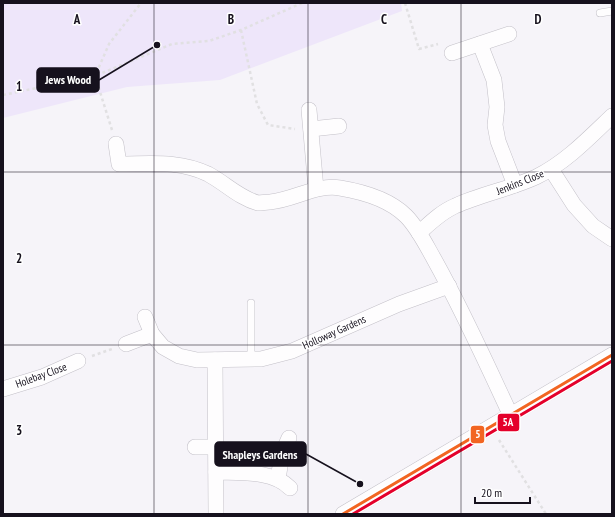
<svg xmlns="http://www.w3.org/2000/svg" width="615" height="517" font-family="'PT Sans Narrow',sans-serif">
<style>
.green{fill:#eee6fa}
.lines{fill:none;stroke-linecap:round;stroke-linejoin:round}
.service-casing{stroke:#c3c0c8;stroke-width:8}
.minor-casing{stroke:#c3c0c8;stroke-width:16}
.path{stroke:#e1e0e2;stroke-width:2.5;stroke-dasharray:3 3;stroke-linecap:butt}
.service{stroke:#fefdfe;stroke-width:7}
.minor{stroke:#fefdfe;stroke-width:15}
.bus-1-casing{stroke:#fff;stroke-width:6}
.bus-2-casing{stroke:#fff;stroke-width:6}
.bus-1{stroke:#f26522;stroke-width:3}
.bus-2{stroke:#e4002b;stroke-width:3}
.grid{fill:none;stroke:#16111d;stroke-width:1;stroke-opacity:0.55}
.labels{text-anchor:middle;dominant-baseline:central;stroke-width:3;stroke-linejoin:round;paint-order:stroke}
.street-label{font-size:11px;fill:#16111d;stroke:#fff}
.grid-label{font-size:13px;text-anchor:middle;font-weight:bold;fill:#16111d;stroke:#fff;stroke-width:3;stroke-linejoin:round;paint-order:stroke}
.leader{fill:none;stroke:#16111d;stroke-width:1.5}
.callout-dot{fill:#16111d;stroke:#fff;stroke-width:1.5}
.callout{fill:#16111d;stroke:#16111d;stroke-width:1.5}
.callout-label{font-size:12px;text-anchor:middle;font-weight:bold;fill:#fff}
.line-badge{stroke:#fff;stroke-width:1.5}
.badge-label{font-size:11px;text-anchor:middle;font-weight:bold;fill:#fff}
</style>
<rect width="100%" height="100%" fill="#f6f4f9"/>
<!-- green -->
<path class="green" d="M3,3H401L402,11L220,80L127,87L3,118Z"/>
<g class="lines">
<defs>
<g id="service">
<path d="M600,13L612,11"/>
<path d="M251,359V303"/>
</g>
<g id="minor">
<path d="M480,44L494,80L497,107L495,125L498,141L515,185"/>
<path d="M452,53L509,34"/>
<path d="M309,110L316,189"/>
<path d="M311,129L339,126"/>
<path d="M116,144L119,164C150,164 179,160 208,174C225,183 239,198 258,203C262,203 266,202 270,202C294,200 316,184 340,188C364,192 389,199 406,216C418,228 426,245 434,259C462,309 486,362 510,414"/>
<path d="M551,169L574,205L593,226L612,239"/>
<path d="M419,233C430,223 441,212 455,206C481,194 510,189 536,177C565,163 589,138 612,116"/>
<path d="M145,317L152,334L163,347L179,356L197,360L261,359L292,351L399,304L449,286"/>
<path d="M126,344L152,334"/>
<path d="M215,360L216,514"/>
<path d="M3,389L42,377L78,361"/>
<path d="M195,447H216"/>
<path d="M216,472C239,473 273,470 290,488"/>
<path d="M278,479L282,454L289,438"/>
<path d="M343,514L612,355"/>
</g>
</defs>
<!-- service casing -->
<use href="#service" class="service-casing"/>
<!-- minor casing -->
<use href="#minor" class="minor-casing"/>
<!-- path -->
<g class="path">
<path d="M405,3L419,49L438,44"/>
<path d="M241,30L257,104L268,125L295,129"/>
<path d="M3,95L95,76L172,44L209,41L241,30L302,3"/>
<path d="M112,130L95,76L109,44L141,3"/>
<path d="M92,356L112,349"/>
<path d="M499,440L546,514"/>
</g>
<!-- service -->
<use href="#service" class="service"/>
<!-- minor -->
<use href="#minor" class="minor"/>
<defs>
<path id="bus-1" d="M343,514L612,355"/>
<path id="bus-2" d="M353,514L612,361"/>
</defs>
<!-- bus-1 casing -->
<use href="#bus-1" class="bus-1-casing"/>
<!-- bus-2 casing -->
<use href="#bus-2" class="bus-2-casing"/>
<!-- bus-1 -->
<use href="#bus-1" class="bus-1"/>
<!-- bus-2 -->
<use href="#bus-2" class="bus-2"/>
</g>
<!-- grid -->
<path class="grid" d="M154,3V514M308,3V514M461,3V514M3,172H612M3,345H612"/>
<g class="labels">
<!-- street labels -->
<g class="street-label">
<text transform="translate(520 182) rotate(-22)">Jenkins Close</text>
<text transform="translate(334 332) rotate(-24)">Holloway Gardens</text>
<text transform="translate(41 375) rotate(-20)">Holebay Close</text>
</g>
</g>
<g class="grid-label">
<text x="77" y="24">A</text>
<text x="231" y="24">B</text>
<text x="384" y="24">C</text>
<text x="538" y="24">D</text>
<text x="19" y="91">1</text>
<text x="19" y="263">2</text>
<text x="19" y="435">3</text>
</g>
<!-- callouts -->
<path class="leader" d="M157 45L99 80M360 484L306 454"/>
<g class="callout-dot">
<circle cx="157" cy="45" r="4"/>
<circle cx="360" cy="484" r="4"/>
</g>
<g class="callout">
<rect x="37" y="68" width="62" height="24" rx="4"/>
<rect x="215" y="442" width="91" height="24" rx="4"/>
</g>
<g class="callout-label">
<text x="68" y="84">Jews Wood</text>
<text x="260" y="459">Shapleys Gardens</text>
</g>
<g class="line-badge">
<rect x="497" y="413" width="23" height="19" rx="4" fill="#e4002b"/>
<rect x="470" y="425" width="15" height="19" rx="4" fill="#f26522"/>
</g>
<g class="badge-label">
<text x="508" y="426">5A</text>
<text x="478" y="438">5</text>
</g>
<!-- border -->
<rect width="615" height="517" fill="none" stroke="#16111d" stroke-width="8"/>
<!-- scale -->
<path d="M475 497v6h55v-6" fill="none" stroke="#16111d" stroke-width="2"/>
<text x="481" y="497" font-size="12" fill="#16111d" stroke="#ffffff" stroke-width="3" paint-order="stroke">20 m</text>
</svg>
